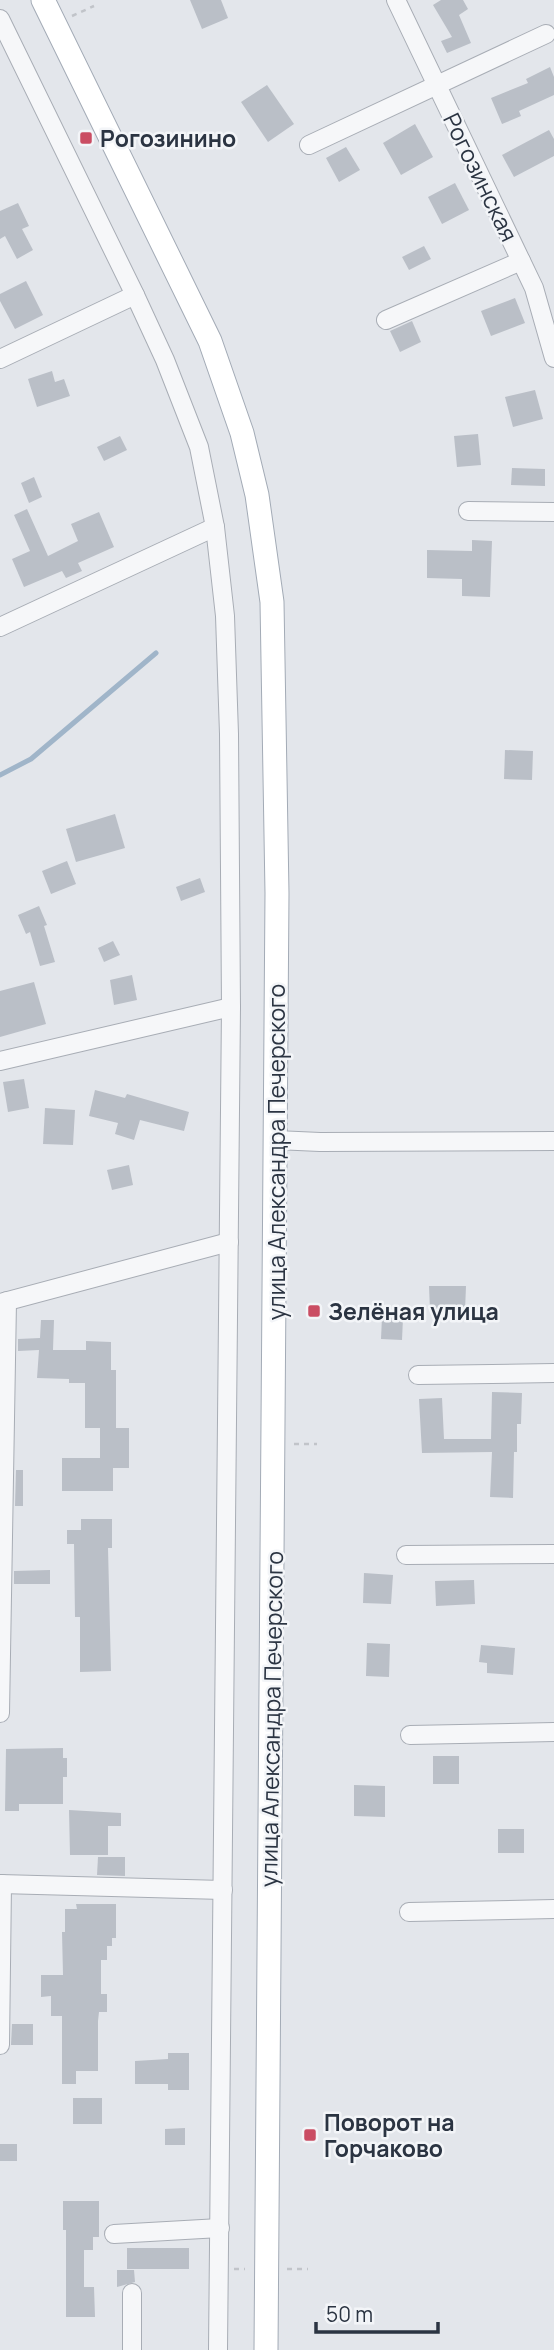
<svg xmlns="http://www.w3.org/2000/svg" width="554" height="2350" font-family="Manrope,sans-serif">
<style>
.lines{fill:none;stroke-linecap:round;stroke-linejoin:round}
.stream{stroke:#a0b5c9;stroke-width:5}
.building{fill:#babfc7}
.minor-casing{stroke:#a8adb5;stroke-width:20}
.major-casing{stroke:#a3abb6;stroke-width:25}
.path{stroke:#c1c4c9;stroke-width:2.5;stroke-dasharray:5 5;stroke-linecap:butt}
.minor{stroke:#f6f7f9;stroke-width:18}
.major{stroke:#fff;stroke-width:23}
.poi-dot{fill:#ca4d63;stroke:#f3f5f8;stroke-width:2.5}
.labels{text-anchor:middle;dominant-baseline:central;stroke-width:5;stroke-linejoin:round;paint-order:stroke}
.poi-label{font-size:23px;font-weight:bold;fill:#2b3442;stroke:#f3f5f8;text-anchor:start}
.street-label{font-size:23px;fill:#2b3442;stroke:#f3f5f8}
</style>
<rect width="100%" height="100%" fill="#e3e6eb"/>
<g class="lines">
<!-- stream -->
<path class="stream" d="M0,775L31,759L156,653"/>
</g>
<!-- building -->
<g class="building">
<path d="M190,0H221L228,18L202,29Z"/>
<path d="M441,0H463L468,9L459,15L471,43L447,53L441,41L452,37L433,5Z"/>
<path d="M550,67L554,77V95L519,111L521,116L502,124L491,98L528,83L526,79Z"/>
<path d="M267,85L294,124L268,142L241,102Z"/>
<path d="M415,124L433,157L401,175L383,143Z"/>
<path d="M549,130L554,139V156L514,177L502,155Z"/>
<path d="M346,147L360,170L339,182L326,158Z"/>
<path d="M455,183L469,210L442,224L428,197Z"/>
<path d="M18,203L29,226L22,229L33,250L17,259L5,236L0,239V211Z"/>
<path d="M424,246L431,259L409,270L402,257Z"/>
<path d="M26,281L43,315L15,329L0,301V294Z"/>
<path d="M515,298L525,323L491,336L481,311Z"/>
<path d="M412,321L421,342L400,352L390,331Z"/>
<path d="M52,371L55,382L64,379L70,396L37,407L28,379Z"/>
<path d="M535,390L543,419L513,427L505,397Z"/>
<path d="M478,434L481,465L457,467L454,436Z"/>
<path d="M120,436L127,450L104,461L97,447Z"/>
<path d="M512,468L545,469V486L511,485Z"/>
<path d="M34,477L42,497L29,503L21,483Z"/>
<path d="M27,509L48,556L78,541L71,524L99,512L114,547L78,563L82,571L66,578L62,571L24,587L12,559L30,551L14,515Z"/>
<path d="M472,540L492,541L490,597L462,596V579L427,578V550L472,551Z"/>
<path d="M505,750L533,751L532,780L504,779Z"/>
<path d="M115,814L125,848L76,862L66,829Z"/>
<path d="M67,861L76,884L51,894L42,871Z"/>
<path d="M200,878L205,892L181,901L176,887Z"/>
<path d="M39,906L47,925L44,926L55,962L40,966L30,932L26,934L18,915Z"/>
<path d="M113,941L120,955L104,962L98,948Z"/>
<path d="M132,975L137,1000L114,1005L110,980Z"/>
<path d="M34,982L46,1024L0,1037V991Z"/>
<path d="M24,1079L29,1108L8,1112L3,1082Z"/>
<path d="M95,1090L125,1098L127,1094L189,1112L184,1131L140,1120L134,1140L115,1134L118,1123L89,1116Z"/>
<path d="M45,1108L75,1110L73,1145L43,1144Z"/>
<path d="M129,1165L133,1185L112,1190L107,1170Z"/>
<path d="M429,1286H466L465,1311H430Z"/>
<path d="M382,1317L403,1318L402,1340L381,1339Z"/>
<path d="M41,1320H54L53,1350H86V1341L111,1342V1370H116V1428H129V1468H113V1491H62V1458H100V1428H85V1383H69V1379L37,1378L39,1350L18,1351V1339L40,1338Z"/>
<path d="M492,1392L522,1393L521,1424H517V1452H514L513,1498L490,1497L492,1452L422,1453L419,1399L442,1398L444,1439H491Z"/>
<path d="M16,1470H23V1506H15Z"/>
<path d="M81,1519H112V1548H108L111,1671L80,1672V1617H75L74,1544H67V1530H81Z"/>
<path d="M50,1570V1584H14V1571Z"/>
<path d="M364,1573L393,1575L391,1604L363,1603Z"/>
<path d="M474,1580L475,1604L436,1606L435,1581Z"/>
<path d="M367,1643L390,1644L389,1677L366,1676Z"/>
<path d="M481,1645L515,1648L513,1675L487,1673V1663L479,1662Z"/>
<path d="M63,1748V1758H67V1777H63V1804H19V1811H5L6,1749Z"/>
<rect x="433" y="1756" width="26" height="28"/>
<path d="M354,1785L385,1786V1817L354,1816Z"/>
<path d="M69,1810L121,1813V1826H108V1855H70Z"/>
<rect x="498" y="1829" width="26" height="24"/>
<path d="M98,1857H125V1876L97,1875Z"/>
<path d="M76,1904H116V1938H112V1946H107V1960H101V1994H107V2012H99L98,2021V2071H76V2084H62V2016H51V1996L41,1997V1975H63L62,1932H65V1909H77Z"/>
<path d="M12,2024H33V2045H11Z"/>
<path d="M168,2053H189V2090H168V2084H135V2061L168,2059Z"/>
<rect x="73" y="2098" width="29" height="26"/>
<path d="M185,2128V2145H165V2129Z"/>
<rect x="0" y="2144" width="17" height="17"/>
<path d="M63,2201H99V2237H93V2250H84V2287H94L95,2317H66V2230H63Z"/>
<rect x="127" y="2248" width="62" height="21"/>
<path d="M117,2270H134L135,2282L117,2287Z"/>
</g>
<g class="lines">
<defs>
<g id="minor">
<path d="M396,0L534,288L554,358"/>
<path d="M0,19L135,295L165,360L199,447L215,527L225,616L229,734L231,1007L218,2350"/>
<path d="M309,145L546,34"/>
<path d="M386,320L521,261"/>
<path d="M0,359L135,295"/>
<path d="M468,511L554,512"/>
<path d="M0,627L215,527"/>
<path d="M0,1061L231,1007"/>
<path d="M276,1140L320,1142L554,1141"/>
<path d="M0,1303L229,1242"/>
<path d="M418,1375L554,1373"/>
<path d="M406,1555L554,1554"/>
<path d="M0,1713L7,1301"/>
<path d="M410,1735L554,1732"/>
<path d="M0,1884L223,1890"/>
<path d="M409,1912L554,1909"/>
<path d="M0,2045L2,1884"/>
<path d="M114,2234L220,2228"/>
<path d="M132,2293V2350"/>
</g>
<path id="major" d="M43,0L210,341L242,433L257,495L272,602L277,893L266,2350"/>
</defs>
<!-- minor casing -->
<use href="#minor" class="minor-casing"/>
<!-- major casing -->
<use href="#major" class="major-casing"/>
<!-- path -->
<g class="path">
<path d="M72,16L94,6"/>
<path d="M294,1444H317"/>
<path d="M234,2269H245"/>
<path d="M287,2269H308"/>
</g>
<!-- minor -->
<use href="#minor" class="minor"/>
<!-- major -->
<use href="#major" class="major"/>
</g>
<!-- markers -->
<g class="poi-dot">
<rect x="79" y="131" width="14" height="14" rx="3.5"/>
<rect x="307" y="1304" width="14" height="14" rx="3.5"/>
<rect x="303" y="2128" width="14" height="14" rx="3.5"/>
</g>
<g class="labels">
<!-- poi labels -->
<g class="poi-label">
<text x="100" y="138">Рогозинино</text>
<text x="328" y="1311">Зелёная улица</text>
<text x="324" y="2122">Поворот на<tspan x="324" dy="26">Горчаково</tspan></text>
</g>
<!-- street labels -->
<g class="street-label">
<text transform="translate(481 177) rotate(64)">Рогозинская</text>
<text transform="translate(276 1152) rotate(-90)">улица Александра Печерского</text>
<text transform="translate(271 1719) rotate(-89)">улица Александра Печерского</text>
</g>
</g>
<!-- scale -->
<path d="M316 2322v10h122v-10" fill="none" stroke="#2b3442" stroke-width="3.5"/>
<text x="326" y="2322" font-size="21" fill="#2b3442" stroke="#f3f5f8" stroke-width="5" paint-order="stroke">50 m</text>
</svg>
